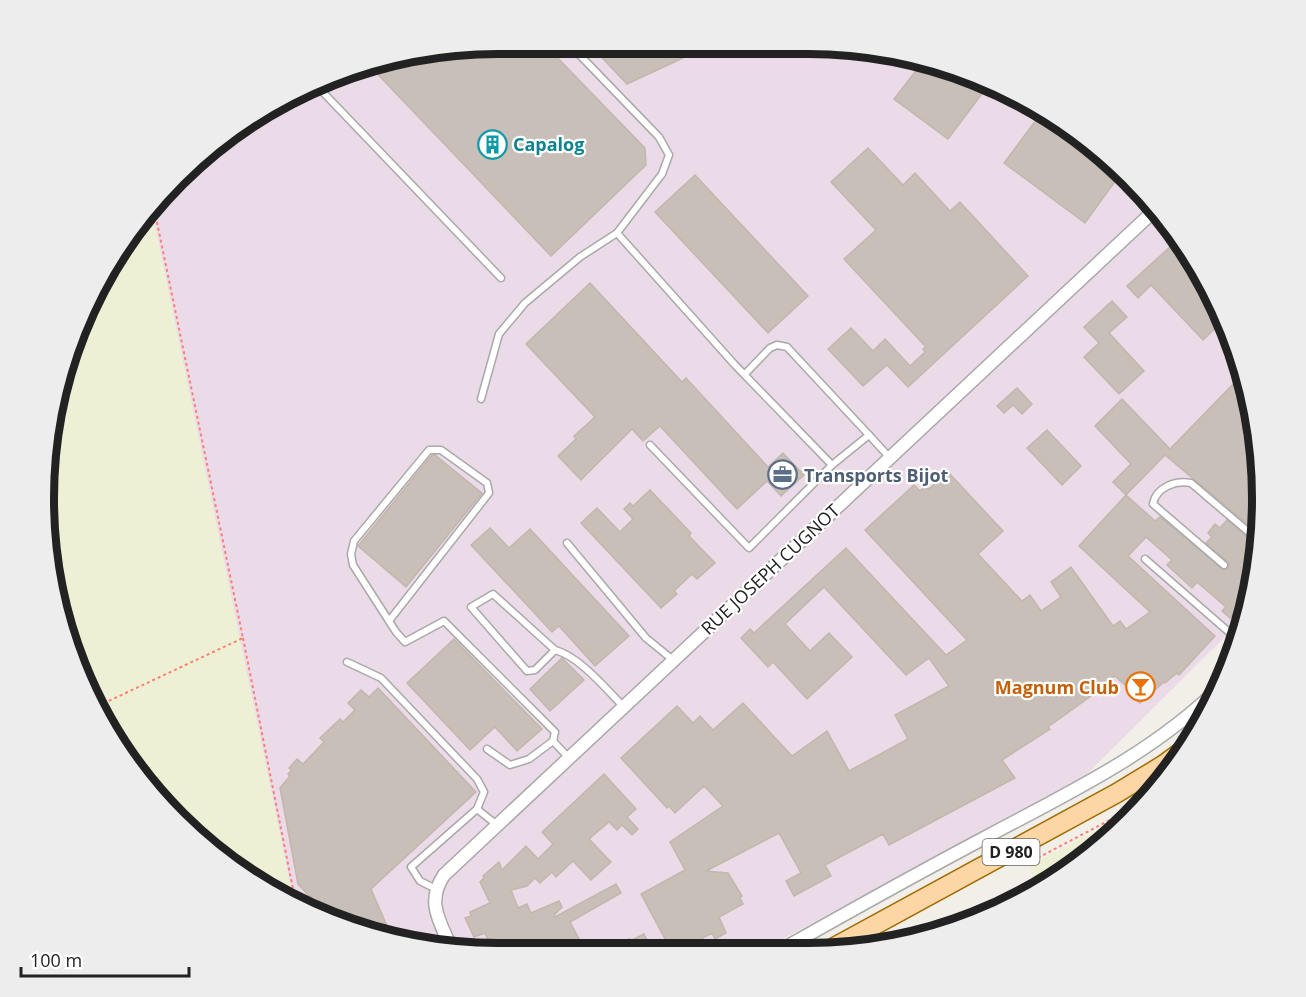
<svg xmlns="http://www.w3.org/2000/svg" width="1306" height="997" font-family="'Open Sans',sans-serif">
<style>
.industrial{fill:#ebdbe8}
.farmland{fill:#eef0d5}
.building{fill:#c7bfb8;stroke:#c4b6ab;stroke-width:1.5}
.lines{fill:none;stroke-linecap:round;stroke-linejoin:round}
.service-casing{stroke:#a9a9a9;stroke-width:9}
.minor-casing{stroke:#a9a9a9;stroke-width:15}
.primary-casing{stroke:#a06b00;stroke-width:21}
.path{stroke:#fa8072;stroke-width:2;stroke-dasharray:3 3;stroke-linecap:butt}
.service{stroke:#fff;stroke-width:6}
.minor{stroke:#fff;stroke-width:12}
.primary{stroke:#fcd6a4;stroke-width:18}
.labels{text-anchor:middle;dominant-baseline:central;stroke-width:4.5;stroke-linejoin:round;paint-order:stroke}
.shield{fill:#fff;stroke:#646464;stroke-width:1.5}
.shield-label{font-size:16px;font-weight:bold;fill:#222}
.culture-label{font-size:18px;font-weight:bold;fill:#0d838f;stroke:#fff;text-anchor:start}
.service-label{font-size:18px;font-weight:bold;fill:#4e5e75;stroke:#fff;text-anchor:start}
.street-label{font-size:18px;fill:#222;stroke:#fff}
.food-label{font-size:18px;font-weight:bold;fill:#c56008;stroke:#fff;text-anchor:end}
.rim{fill:none;stroke:#222;stroke-width:8}
</style>
<rect width="100%" height="100%" fill="#f2efe9"/>
<!-- industrial -->
<path class="industrial" d="M499,44H837L926,59L1061,120L1129,177L1186,245L1228,324L1254,409L1262,498L1254,587L1245,617L1085,776L762,950H439L352,929L294,903L151,206L157,198L271,105L380,59Z"/>
<!-- farmland -->
<g class="farmland">
<path d="M151,206L294,903L271,892L198,840L120,752L68,645L44,528L52,409L91,297Z"/>
<path d="M1138,809L1129,820L1061,877L1037,888L1029,866Z"/>
</g>
<!-- building -->
<g class="building">
<path d="M498,44H544L645,148L646,165L551,256L368,64L380,59Z"/>
<path d="M589,44H713L627,84Z"/>
<path d="M925,59L987,87L948,139L894,99Z"/>
<path d="M1039,116L1119,176L1085,223L1004,163Z"/>
<path d="M868,148L903,185L915,173L950,211L960,202L1028,276L908,387L887,365L863,386L828,349L851,328L873,351L885,339L910,366L925,352L923,349L926,347L844,259L876,230L831,182Z"/>
<path d="M695,175L808,296L768,333L655,212Z"/>
<path d="M1171,246L1205,282L1225,319L1203,340L1151,285L1138,298L1127,286Z"/>
<path d="M590,283L682,382L686,378L768,467L783,453L804,475L781,496L767,481L737,509L660,426L643,441L632,429L581,480L558,456L576,439L574,436L595,417L526,344Z"/>
<path d="M1112,301L1127,317L1109,333L1144,371L1119,394L1084,357L1099,343L1084,327Z"/>
<path d="M1243,374L1254,410L1257,442L1248,453L1259,462L1262,498L1259,534L1165,455L1126,495L1113,482L1131,464L1095,426L1122,399L1170,449Z"/>
<path d="M1017,388L1032,404L1022,414L1013,405L1004,413L997,406Z"/>
<path d="M1047,430L1081,466L1062,485L1027,448Z"/>
<path d="M432,455H435L482,493L406,587L358,546Z"/>
<path d="M948,472L1003,531L978,554L1022,601L1030,595L1041,611L1061,597L1051,582L1071,567L1113,626L1120,621L1126,629L1150,612L1079,546L1126,495L1155,521L1160,517L1224,570L1228,568L1229,563L1206,543L1212,537L1208,533L1215,524L1220,528L1227,520L1258,545L1252,593L1230,618L1222,611L1226,607L1197,582L1192,588L1167,565L1172,560L1146,537L1128,556L1215,636L1179,675L1177,673L1165,683L1164,682L1140,703L1132,696L1133,695L1127,689L1128,688L1115,676L1097,689L1098,691L1048,727L1050,729L1002,760L1015,778L889,845L883,834L825,865L831,876L794,896L786,881L801,873L779,833L706,871L728,873L742,896L740,898L743,904L719,917L726,933L715,939L712,933L680,950H671L641,894L685,870L670,842L723,806L704,786L675,813L669,806L667,808L621,758L677,706L693,723L700,716L713,730L743,703L792,756L827,731L849,771L908,739L895,715L949,686L929,658L906,675L824,587L785,624L810,651L829,633L852,657L807,699L773,662L768,667L741,638L750,629L754,633L846,548L946,655L967,640L865,530L914,485L920,491L926,486L929,489Z"/>
<path d="M650,490L691,533L689,536L715,563L697,579L692,574L674,591L677,594L661,608L581,523L597,508L620,532L633,519L624,509L630,503L633,506Z"/>
<path d="M490,528L509,548L530,529L629,636L595,666L559,626L552,632L471,545Z"/>
<path d="M454,639L542,729L517,751L495,727L470,750L407,683Z"/>
<path d="M562,658L584,680L550,711L530,689Z"/>
<path d="M378,688L476,792L371,889L390,933L382,936L352,929L330,919L298,884L280,788L290,776L288,774L292,770L289,768L297,759L303,764L324,742L320,738L340,719L343,722L355,710L348,703L361,690L369,697Z"/>
<path d="M604,774L636,809L627,817L638,829L632,835L622,825L617,830L609,822L589,839L611,862L591,880L573,861L556,877L552,872L540,883L535,878L527,886L511,890L518,908L527,904L531,913L559,901L562,907L554,915L555,917L616,884L621,893L570,922L585,950H535L532,944L519,950H492L485,933L474,937L465,918L471,916L470,912L490,903L480,882L484,878L483,876L499,862L502,870L526,846L538,859L553,844L542,832Z"/>
<path d="M644,934L652,950H609L629,939L632,940Z"/>
</g>
<g class="lines">
<defs>
<g id="service">
<path d="M569,44L659,137L669,155L662,174L617,233L735,365L832,465L869,435L890,458"/>
<path d="M317,86L501,278"/>
<path d="M745,374L770,348L777,345L787,347L869,435"/>
<path d="M481,399L499,334L525,303L580,257L617,233"/>
<path d="M650,445L749,548L832,465"/>
<path d="M567,543L646,638L673,660"/>
<path d="M1145,559L1238,640"/>
<path d="M1224,565L1153,504C1156,487 1176,480 1191,483L1258,540"/>
<path d="M493,594L555,650L535,670L527,671L471,607Z"/>
<path d="M389,621L489,493L487,483L441,450H429L354,541L351,554L353,565L396,632L405,642L444,621L555,732L553,741L569,758"/>
<path d="M555,650C579,656 606,689 624,707"/>
<path d="M347,662L381,678L477,779L484,792L477,809"/>
<path d="M487,749L510,765L529,759L553,741"/>
<path d="M436,889L420,881L411,867L477,809L497,825"/>
</g>
<g id="minor">
<path d="M452,950C441,923 425,903 444,875L1156,209"/>
<path d="M781,950C850,911 918,873 988,836C1070,792 1153,753 1220,687"/>
</g>
<path id="primary" d="M829,950L1117,793L1163,765L1189,746"/>
</defs>
<!-- service casing -->
<use href="#service" class="service-casing"/>
<!-- minor casing -->
<use href="#minor" class="minor-casing"/>
<!-- primary casing -->
<use href="#primary" class="primary-casing"/>
<!-- path -->
<g class="path">
<path d="M243,638L296,904"/>
<path d="M98,706L243,638L153,203"/>
<path d="M1021,863L1030,862L1144,802"/>
</g>
<!-- service -->
<use href="#service" class="service"/>
<!-- minor -->
<use href="#minor" class="minor"/>
<!-- primary -->
<use href="#primary" class="primary"/>
</g>
<!-- icons -->
<defs>
<symbol id="building-ring" viewBox="-11 -11 22 22"><circle r="9.5" fill="#fff" stroke="#0f9aa8" stroke-width="1.5"/><path d="M-4-6H4V6H1V3H-1V6H-4ZM-2.5-4.3h1.7v1.8h-1.7ZM.8-4.3h1.7v1.8H.8ZM-2.5-1h1.7V.8h-1.7ZM.8-1h1.7V.8H.8Z" fill="#0f9aa8"/></symbol>
<symbol id="office-ring" viewBox="-11 -11 22 22"><circle r="9.5" fill="#fff" stroke="#5c6f8a" stroke-width="1.5"/><path d="M-6-3h4V-5.5h4V-3h4V5H-6ZM-1-4.5V-3h2v-1.5ZM-6 0V1H6V0Z" fill="#5c6f8a"/></symbol>
<symbol id="bar-ring" viewBox="-11 -11 22 22"><circle r="9.5" fill="#fff" stroke="#e8710a" stroke-width="1.5"/><path d="M-6-5H6L.8 .8V4.5H3.5V6h-7V4.5H-.8V.8Z" fill="#e8710a"/></symbol>
</defs>
<g fill-rule="evenodd">
<use href="#building-ring" x="476" y="128" width="33" height="33"/>
<use href="#office-ring" x="766" y="458" width="33" height="33"/>
<use href="#bar-ring" x="1124" y="670" width="33" height="33"/>
</g>
<g class="labels">
<!-- shield labels -->
<rect class="shield" x="982.5" y="839" width="57" height="26" rx="4.5"/>
<g class="shield-label">
<text x="1011" y="852">D 980</text>
</g>
<!-- culture labels -->
<g class="culture-label">
<text x="513" y="144">Capalog</text>
</g>
<!-- service labels -->
<g class="service-label">
<text x="804" y="475">Transports Bijot</text>
</g>
<!-- street labels -->
<g class="street-label">
<text transform="translate(770 569) rotate(-43)">RUE JOSEPH CUGNOT</text>
</g>
<!-- food labels -->
<g class="food-label">
<text x="1119" y="687">Magnum Club</text>
</g>
</g>
<!-- crop -->
<path d="M0 0H1306V997H0ZM498 54H808A444 444 0 0 1 1252 498V499A444 444 0 0 1 808 943H498A444 444 0 0 1 54 499V498A444 444 0 0 1 498 54Z" fill="#ededed" fill-rule="evenodd"/>
<path class="rim" d="M498 54H808A444 444 0 0 1 1252 498V499A444 444 0 0 1 808 943H498A444 444 0 0 1 54 499V498A444 444 0 0 1 498 54Z"/>
<!-- scale -->
<path d="M21 967v9h168v-9" fill="none" stroke="#222222" stroke-width="3"/>
<text x="30" y="967" font-size="18" fill="#222222" stroke="#ffffff" stroke-width="4.5" paint-order="stroke">100 m</text>
</svg>
